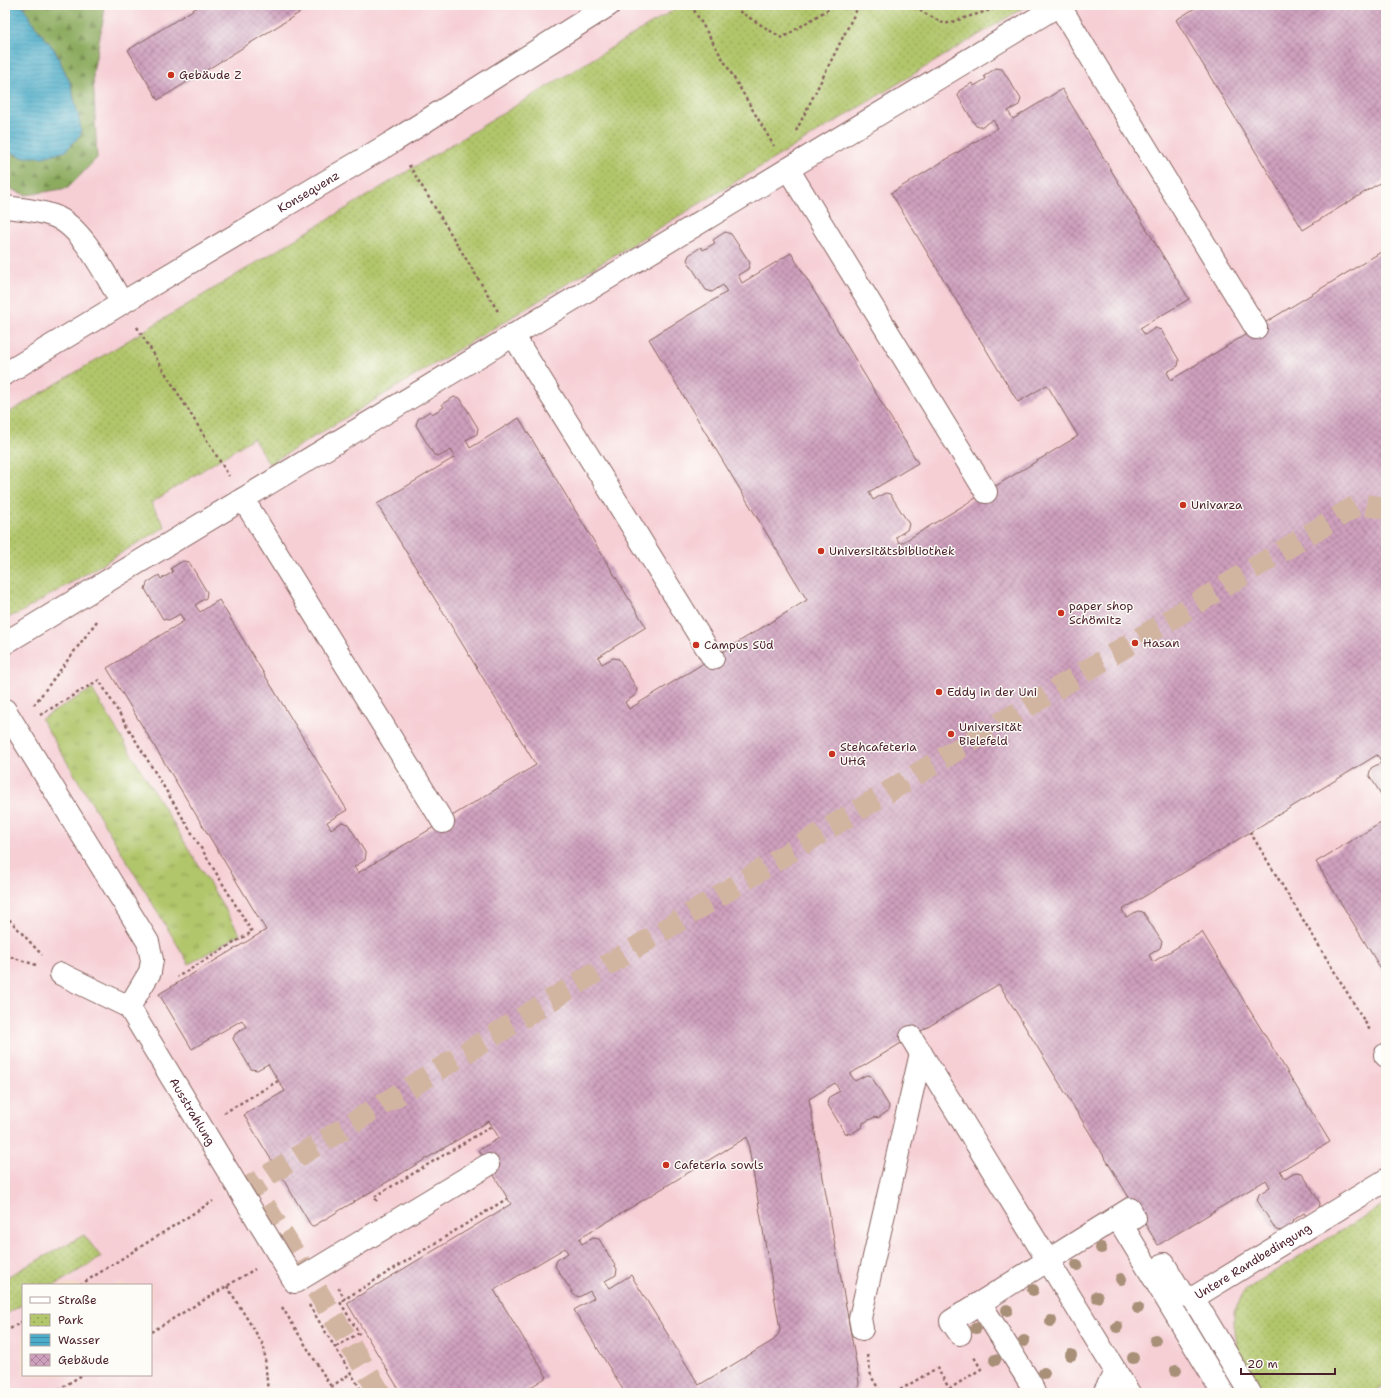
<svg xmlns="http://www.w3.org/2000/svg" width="1391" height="1398" font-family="'Shantell Sans',sans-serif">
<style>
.built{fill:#f6cfd5;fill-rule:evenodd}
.grass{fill:url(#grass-tufts);stroke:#7e724a}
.forest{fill:url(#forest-firs);stroke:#6b6544}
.park{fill:url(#park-dots);stroke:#7e724a}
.water{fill:url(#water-rules);stroke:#4a667a}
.building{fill:url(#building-cross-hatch);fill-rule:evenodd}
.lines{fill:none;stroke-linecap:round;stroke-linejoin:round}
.minor-tunnel{stroke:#d2b5a1;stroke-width:22;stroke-dasharray:22 11;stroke-linecap:butt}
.minor-casing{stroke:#86615e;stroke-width:24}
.path{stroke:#86615e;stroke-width:2.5;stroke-dasharray:3 3;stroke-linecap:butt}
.minor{stroke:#fff;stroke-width:22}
.tree{fill:#a88f78}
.poi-dot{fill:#c8321e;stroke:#fdfcf7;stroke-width:1.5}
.labels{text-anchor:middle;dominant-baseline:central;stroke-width:3;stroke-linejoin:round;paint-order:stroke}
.poi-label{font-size:12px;fill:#4a1f2b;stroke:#fdfcf7;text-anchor:start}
.street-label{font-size:12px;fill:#4a1f2b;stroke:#fdfcf7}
</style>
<defs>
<pattern id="grass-tufts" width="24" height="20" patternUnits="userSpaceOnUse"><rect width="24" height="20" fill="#b1c66a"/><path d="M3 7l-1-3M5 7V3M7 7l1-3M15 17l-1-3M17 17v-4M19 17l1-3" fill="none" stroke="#92a057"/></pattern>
<pattern id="forest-firs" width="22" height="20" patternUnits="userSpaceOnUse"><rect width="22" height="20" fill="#8cab5e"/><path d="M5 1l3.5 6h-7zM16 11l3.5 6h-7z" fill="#748b4e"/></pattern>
<pattern id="park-dots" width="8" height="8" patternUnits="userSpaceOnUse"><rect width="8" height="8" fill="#b1c66a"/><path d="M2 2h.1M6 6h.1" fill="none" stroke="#92a057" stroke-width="1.8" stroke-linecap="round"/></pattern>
<pattern id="water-rules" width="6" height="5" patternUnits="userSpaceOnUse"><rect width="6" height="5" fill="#4badca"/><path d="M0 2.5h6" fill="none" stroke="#408ca4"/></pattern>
<pattern id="building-cross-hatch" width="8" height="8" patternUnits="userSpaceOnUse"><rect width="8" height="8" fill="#cfa0be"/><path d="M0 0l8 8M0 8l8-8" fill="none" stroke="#aa829b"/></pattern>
</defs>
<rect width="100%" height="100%" fill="#fdfcf7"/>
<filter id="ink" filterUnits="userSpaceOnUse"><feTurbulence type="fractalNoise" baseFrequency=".025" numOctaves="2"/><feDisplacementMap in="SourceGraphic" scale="8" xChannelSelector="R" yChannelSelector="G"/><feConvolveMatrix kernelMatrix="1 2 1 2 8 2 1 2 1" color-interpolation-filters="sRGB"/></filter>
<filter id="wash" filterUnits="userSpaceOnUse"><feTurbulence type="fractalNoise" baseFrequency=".012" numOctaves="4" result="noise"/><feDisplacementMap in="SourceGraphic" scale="16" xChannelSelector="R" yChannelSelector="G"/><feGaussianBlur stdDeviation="0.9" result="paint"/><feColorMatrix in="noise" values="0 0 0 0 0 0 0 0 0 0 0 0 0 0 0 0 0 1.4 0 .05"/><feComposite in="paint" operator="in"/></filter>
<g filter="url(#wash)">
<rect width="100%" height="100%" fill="#f4dbbe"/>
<!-- built -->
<path class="built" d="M5,5H1386V1393H5ZM23,1285H151V1375H23Z"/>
<!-- grass -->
<path class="grass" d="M92,689L240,934L189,964L41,719Z"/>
<!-- forest -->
<path class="forest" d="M24,5H103L104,15L93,73L97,158L68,188L26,195L5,187V150L22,157L81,134L80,123L70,82L54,49L35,26L24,7Z"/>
<!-- park -->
<g class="park">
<path d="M682,5H1028L269,464L253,438L151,503L165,527L18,614L5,618V415Z"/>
<path d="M1386,1203V1384L1371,1393H1262L1239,1356L1234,1332V1312L1246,1289Z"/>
<path d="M84,1235L101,1257L55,1285H23V1304L5,1315V1278Z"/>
</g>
<!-- water -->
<path class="water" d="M5,5H24V8L35,26L54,49L70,82L80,123L81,134L66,151L43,157H22L5,150Z"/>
<g id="blocks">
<!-- building -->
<g class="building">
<path d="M201,5H312L158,100L128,50Z"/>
<path d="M1200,5H1386V179L1303,230L1176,20Z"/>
<path d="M996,68L1002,69L1021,99L1019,105L1008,111L1013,119L1062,89L1189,299L1140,328L1145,335L1155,328L1161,330L1179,360L1178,366L1167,372L1171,380L1386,249V802L1369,775L1371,768L1382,762L1377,755L1122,910L1126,917L1138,911L1143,912L1162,942L1160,948L1149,955L1153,962L1202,932L1330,1142L1280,1171L1285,1179L1296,1172L1302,1173L1320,1203L1319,1209L1306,1216L1304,1213L1292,1221L1294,1224L1282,1231L1276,1230L1257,1200L1259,1194L1270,1187L1266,1180L1158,1245L999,984L850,1074L855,1081L866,1075L871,1076L889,1106L888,1111L878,1118L875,1117L863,1123L862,1127L851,1134L845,1133L827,1103L829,1097L840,1091L835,1083L809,1099L858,1374L859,1384L856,1393H625L574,1310L594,1298L590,1291L579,1297L574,1295L555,1266L557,1260L568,1253L565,1248L494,1290L547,1377L521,1393H401L347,1303L511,1204L479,1150L499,1138L489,1121L312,1227L244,1115L285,1091L268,1064L257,1070L251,1069L233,1039L235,1034L246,1027L242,1020L192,1049L159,994L266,930L107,668L184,621L180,614L169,620L163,619L145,589L147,583L159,575L161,579L173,572L171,568L183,561L189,562L207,592L206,598L195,605L200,612L219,600L347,810L327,822L331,829L342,822L348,824L366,854L365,860L354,867L358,873L536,765L377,504L455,457L451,450L440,456L434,455L416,425L418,419L430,411L432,414L444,407L442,404L454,397L460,398L478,428L477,434L466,440L470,448L519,418L646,627L598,657L602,664L613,658L619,659L637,689L636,695L625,702L629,709L807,600L649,339L727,292L723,285L712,292L706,290L687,260L689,255L701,247L703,250L715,243L713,240L725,232L731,234L750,263L748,269L738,275L742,283L791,253L918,463L869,492L873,500L885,493L890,494L909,524L907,530L896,537L900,544L1078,436L1047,385L1018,402L891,193L998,128L993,120L982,127L976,126L958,96L959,91L972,83L974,86L986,79L984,76ZM747,1137L780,1329L779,1333L774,1340L699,1385L631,1275L610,1288L605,1281L616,1275L617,1269L599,1239L593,1238L582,1244L579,1239Z"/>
<path d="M1386,820V977L1316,862Z"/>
</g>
</g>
</g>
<g filter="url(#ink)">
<use href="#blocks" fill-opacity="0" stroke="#86615e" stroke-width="1"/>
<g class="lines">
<!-- minor-tunnel -->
<path class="minor-tunnel" d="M380,1393L252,1185L811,839L1359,504L1386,508"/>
<defs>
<g id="minor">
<path d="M1059,5L1256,328"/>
<path d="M788,169L986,492"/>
<path d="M5,207C22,209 38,210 54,216C83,227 106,276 122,303"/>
<path d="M513,335L601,476L713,658"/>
<path id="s1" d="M5,374L122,303L394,141L609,5"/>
<path d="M243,499L443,822"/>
<path d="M5,643L1059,5"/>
<path d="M5,710L148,942L152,960L150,972L129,1007"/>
<path id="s2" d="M61,974L129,1007L295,1282L488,1165"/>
<path d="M911,1037L1129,1393"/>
<path d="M1385,1055L1386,1056"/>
<path d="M1117,1217L1223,1393"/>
<path d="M1164,1264L1182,1294L1193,1298"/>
<path d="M980,1303L1031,1384L1034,1393"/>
<path d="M862,1329L860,1318L921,1053"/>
<path d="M960,1334L951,1321L1130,1209L1135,1218"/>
<path d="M1104,1393L1116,1371"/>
<path id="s3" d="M1250,1393L1193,1298L1386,1180"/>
</g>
</defs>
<!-- minor casing -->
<use href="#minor" class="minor-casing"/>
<!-- path -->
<g class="path">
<path d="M691,5L774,146"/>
<path d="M729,5L782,38L835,5"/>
<path d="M909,5L945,24L1000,7"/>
<path d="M796,131L859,5"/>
<path d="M409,165L499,313"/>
<path d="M137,327L229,476"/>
<path d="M34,705L97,621"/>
<path d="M40,715L99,680L252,932L177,977"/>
<path d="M1250,832L1371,1032"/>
<path d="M5,915L42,955"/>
<path d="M5,955L36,965"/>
<path d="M224,1113L278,1081"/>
<path d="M377,1201L374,1197L492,1126"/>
<path d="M80,1285L213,1201"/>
<path d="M227,1286L264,1346L268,1393"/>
<path d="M341,1289H339L345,1299"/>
<path d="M309,1305L363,1393"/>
<path d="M282,1307L335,1393"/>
<path d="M5,1332L23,1321"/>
<path d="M151,1332L255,1269"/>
<path d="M336,1347L359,1333L340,1302L508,1198"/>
<path d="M867,1355L871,1376L881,1393"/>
<path d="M331,1387L351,1373"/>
<path d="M949,1389L981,1369L974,1357"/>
<path d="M53,1393L82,1375"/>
<path d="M895,1393L937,1368L952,1393"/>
</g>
<!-- minor -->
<use href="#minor" class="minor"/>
</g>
<!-- trees -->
<g class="tree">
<circle cx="1101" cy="1248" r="6"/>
<circle cx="1077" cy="1265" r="6"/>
<circle cx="1121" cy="1279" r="6"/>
<circle cx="1033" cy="1290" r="6"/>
<circle cx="1097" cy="1297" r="6"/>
<circle cx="1138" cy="1308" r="6"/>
<circle cx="1007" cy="1310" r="6"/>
<circle cx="1051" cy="1321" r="6"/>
<circle cx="1117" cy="1327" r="6"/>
<circle cx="976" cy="1328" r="6"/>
<circle cx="1155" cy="1340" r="6"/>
<circle cx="1024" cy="1341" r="6"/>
<circle cx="1071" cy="1355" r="6"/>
<circle cx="1133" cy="1358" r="6"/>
<circle cx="995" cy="1360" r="6"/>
<circle cx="1176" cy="1370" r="6"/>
<circle cx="1044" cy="1373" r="6"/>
</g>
</g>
<!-- markers -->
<g class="poi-dot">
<circle cx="171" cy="75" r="4"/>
<circle cx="1183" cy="505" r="4"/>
<circle cx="821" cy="551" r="4"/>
<circle cx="1061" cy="613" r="4"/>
<circle cx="1135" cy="643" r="4"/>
<circle cx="696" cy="645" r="4"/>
<circle cx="939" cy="692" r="4"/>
<circle cx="951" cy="734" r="4"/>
<circle cx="832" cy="754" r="4"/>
<circle cx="666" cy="1165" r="4"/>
</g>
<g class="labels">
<!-- poi labels -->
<g class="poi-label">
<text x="179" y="75">Gebäude Z</text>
<text x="1191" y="505">Univarza</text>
<text x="829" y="551">Universitätsbibliothek</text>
<text x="1069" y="606">paper shop<tspan x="1069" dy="14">Schömitz</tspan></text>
<text x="1143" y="643">Hasan</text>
<text x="704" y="645">Campus Süd</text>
<text x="947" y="692">Eddy in der Uni</text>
<text x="959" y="727">Universität<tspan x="959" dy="14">Bielefeld</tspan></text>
<text x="840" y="747">Stehcafeteria<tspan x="840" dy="14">UHG</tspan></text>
<text x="674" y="1165">Cafeteria sowls</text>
</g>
<!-- street labels -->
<g class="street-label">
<text stroke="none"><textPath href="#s1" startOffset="354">Konsequenz</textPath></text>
<text stroke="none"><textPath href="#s2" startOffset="198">Ausstrahlung</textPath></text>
<text stroke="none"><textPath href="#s3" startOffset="181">Untere Randbedingung</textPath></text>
</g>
</g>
<!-- margin -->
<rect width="1391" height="1398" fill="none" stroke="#fdfcf7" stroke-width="20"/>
<!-- legend -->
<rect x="22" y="1284" width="130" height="92" fill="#fdfcf7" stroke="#b5a4a5"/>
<rect x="30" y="1297" width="20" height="6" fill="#ffffff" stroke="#b5a4a5"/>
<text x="58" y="1304" font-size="12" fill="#4a1f2b">Straße</text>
<rect x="30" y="1314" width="20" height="12" fill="url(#park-dots)" stroke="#b5a4a5"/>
<text x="58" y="1324" font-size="12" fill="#4a1f2b">Park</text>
<rect x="30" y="1334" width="20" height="12" fill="url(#water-rules)" stroke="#b5a4a5"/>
<text x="58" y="1344" font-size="12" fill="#4a1f2b">Wasser</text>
<rect x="30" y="1354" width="20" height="12" fill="url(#building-cross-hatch)" stroke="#b5a4a5"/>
<text x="58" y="1364" font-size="12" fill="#4a1f2b">Gebäude</text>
<!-- scale -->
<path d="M1241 1368v6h94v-6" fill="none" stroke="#4a1f2b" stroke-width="2"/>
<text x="1247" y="1368" font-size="12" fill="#4a1f2b" stroke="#fdfcf7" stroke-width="3" paint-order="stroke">20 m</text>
</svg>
